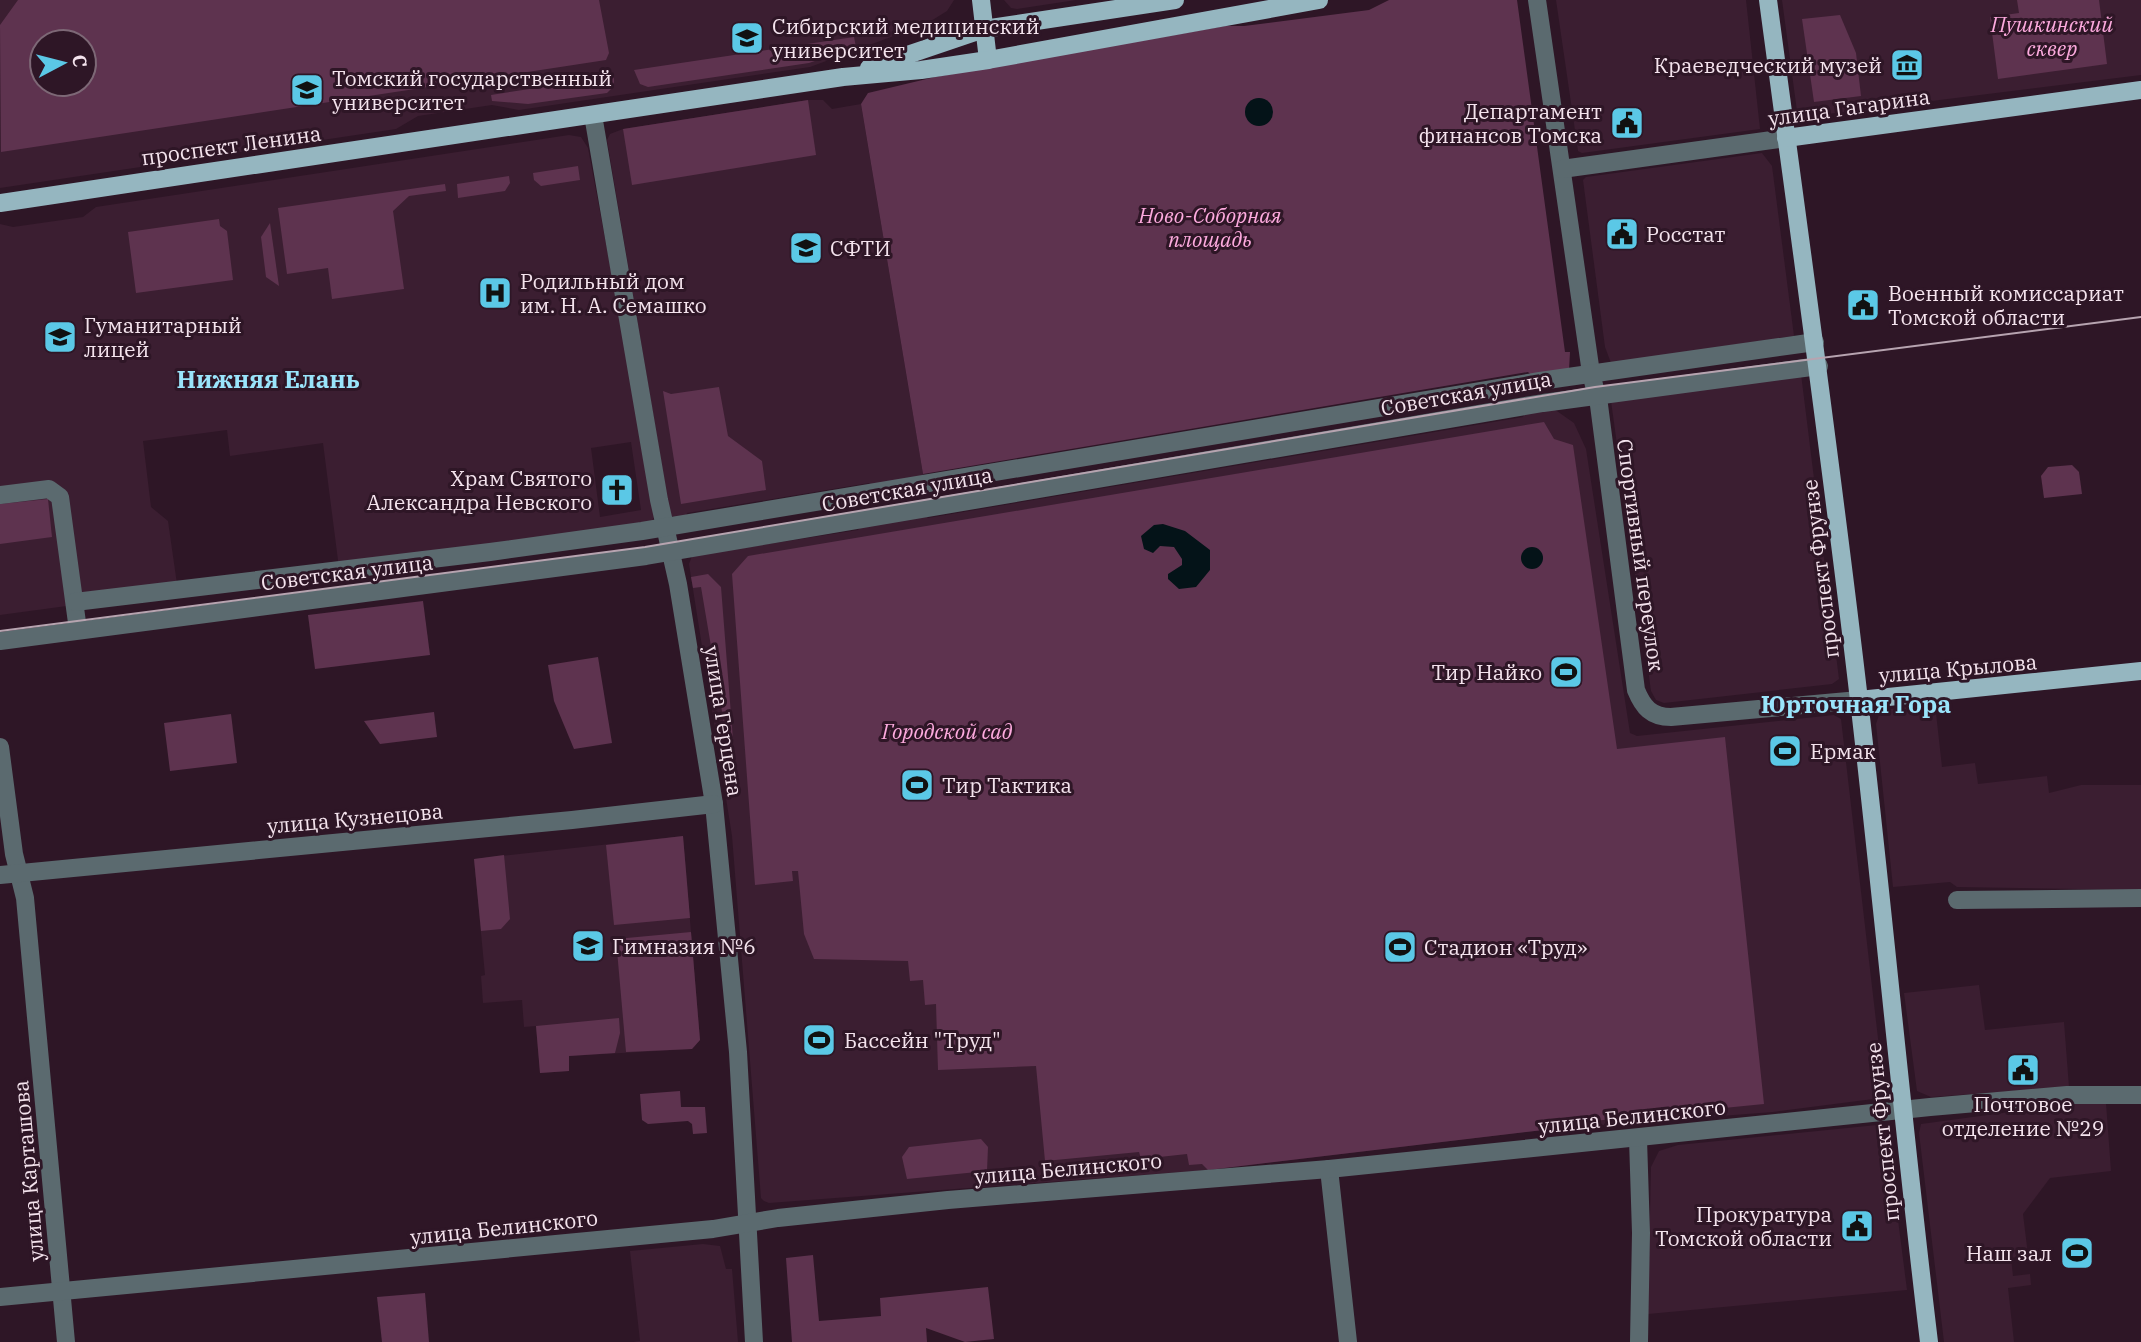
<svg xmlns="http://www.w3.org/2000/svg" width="2141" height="1342" font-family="'IBM Plex Serif',serif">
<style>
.built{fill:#3b1e31;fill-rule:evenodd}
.green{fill:#5e334f;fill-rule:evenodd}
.water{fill:#041318}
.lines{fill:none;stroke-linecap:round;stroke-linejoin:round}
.minor{stroke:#5b6a6f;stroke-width:18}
.major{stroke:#95b6c0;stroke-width:18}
.tram{stroke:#b7a4b0;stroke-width:2}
.labels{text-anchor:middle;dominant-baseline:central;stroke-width:6;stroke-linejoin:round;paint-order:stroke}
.park-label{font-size:21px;font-style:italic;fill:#fdaade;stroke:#2e1626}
.poi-label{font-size:21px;fill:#f4e3ed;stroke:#2e1626;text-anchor:start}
.street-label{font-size:21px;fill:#f4e3ed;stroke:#2e1626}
.quarter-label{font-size:24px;font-weight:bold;fill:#9ae4fb;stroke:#2e1626}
</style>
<rect width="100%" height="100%" fill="#2e1626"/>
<!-- built -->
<g class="built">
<path d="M0,0H954L947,11L926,24L810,67L519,110L492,105L418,116L396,129L0,188ZM42,42H84V84H42Z"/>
<path d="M1004,0H1076L1017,9L1011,8Z"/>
<path d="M1556,0H1746L1760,129L1582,153L1578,151Z"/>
<path d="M1782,0H2141V75L1803,117L1797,111Z"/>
<path d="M808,100H823L832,109L861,104L923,474L921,479L874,487L869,483L687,513L685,518L678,519L670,515L607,140L610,134L623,129Z"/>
<path d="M569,135L581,137L588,148L624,339L654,517L651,523L339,568L323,443L230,456L227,430L143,441L151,507L168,521L178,591L0,615V224L13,227L83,217L96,207ZM631,442L641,510L600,517L591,448Z"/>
<path d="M1762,153L1772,166L1794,336L1611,363L1605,347L1583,180L1586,177Z"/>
<path d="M1801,374L1839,679L1832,684L1664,703L1656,700L1651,691L1611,401Z"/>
<path d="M1554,409L1574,423L1586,449L1630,733L1637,736L1834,715L1841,719L1884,1090L1881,1098L1773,1112L1552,1129L1208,1170L769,1203L764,1201L761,1198L732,836L689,564L692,556L858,530L862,524L923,513L928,518L1523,417L1526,412Z"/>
<path d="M1935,704L1942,767L1975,763L1978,784L2047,776L2049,793L2081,785H2141V890L1957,887L1950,882L1893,887L1876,724L1879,715L1891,709Z"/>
<path d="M683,836L700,1040L692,1049L569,1056V1071L540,1073L536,1026L524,1027L522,1000L483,1003L481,976L485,975L474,859Z"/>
<path d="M1979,985L1985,1030L2064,1022L2069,1087L1931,1097L1917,1091L1904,993Z"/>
<path d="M2106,1103L2111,1171L2050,1178L2023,1214L2028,1255L2011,1258L2013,1276L2030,1274L2031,1285L2008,1288L2014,1342H1944L1919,1133L1921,1124L2068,1104Z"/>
<path d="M1877,1125L1887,1134L1907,1290L1648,1314L1651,1167L1659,1151L1678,1145Z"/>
<path d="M703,1244L720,1246L726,1269H732L738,1342H633L640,1341L630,1251Z"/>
</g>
<!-- green -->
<g class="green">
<path d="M18,0H599L609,53L606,60L1,152L0,25ZM42,42H84V84H42Z"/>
<path d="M1389,0H1517L1565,352H1570L1569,370L1532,376L1528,372L923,474L861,104L868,93L935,77L1225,26H1244L1369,10Z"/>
<path d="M2017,0H2099L2107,64L1998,79L1990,17L2019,13Z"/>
<path d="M1840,15L1856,53L1861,96L1814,102L1802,19Z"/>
<path d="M854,37L856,47L809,63L648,87L640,84L634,70Z"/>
<path d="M614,76V86L607,93L528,104L492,101L491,95Z"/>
<path d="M808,100L816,155L632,185L623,129Z"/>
<path d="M578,166L580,180L541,186L534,180L533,173Z"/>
<path d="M509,176L510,183L505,191L458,198L457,184Z"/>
<path d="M445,184L446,191L409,196L393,211L404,289L332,299L328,268L287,274L278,208Z"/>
<path d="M219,219L220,226L227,231L233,280L136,293L128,232Z"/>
<path d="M270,223L279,286L266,277L261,237Z"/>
<path d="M719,387L728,436L762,461L766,490L681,504L663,391L671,394Z"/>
<path d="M1544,422L1554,439L1573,445L1617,749L1725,737L1764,1104L1563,1124L1552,1129L1208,1170L1202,1164L1189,1165L1187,1154L1141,1159L1139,1152L1045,1161L1036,1066L938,1070L936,1004L925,1005L923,980L910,981L908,961L814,959L804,934L798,871H792L793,881L755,885L732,574L748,556Z"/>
<path d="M2072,465L2079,472L2082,494L2044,498L2041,476L2048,467Z"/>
<path d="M48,499L52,537L0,544V504Z"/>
<path d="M708,574L721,587L733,740L727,741L701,587L693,588L691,577Z"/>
<path d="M423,601L430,655L315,669L308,615Z"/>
<path d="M598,657L612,743L574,749L554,701L548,665Z"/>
<path d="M434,712L437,737L380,744L364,721Z"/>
<path d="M231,714L237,763L170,771L164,723Z"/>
<path d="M683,836L690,918L614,925L606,845Z"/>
<path d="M504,855L510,919L501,929L481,931L474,859Z"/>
<path d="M691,932L700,1040L692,1049L626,1052L616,939Z"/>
<path d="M619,1018L620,1033L615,1053L569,1056V1071L540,1073L536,1026Z"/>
<path d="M680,1091L681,1107H705L707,1133L693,1134L692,1124L688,1121L648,1124L642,1120L640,1094Z"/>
<path d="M981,1139L988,1147L987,1171L907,1179L902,1157L909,1147Z"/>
<path d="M813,1255L819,1321L881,1316L880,1298L988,1287L994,1339L965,1342L926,1328L927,1342H792L786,1258Z"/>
<path d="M425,1293L429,1342H382L377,1297Z"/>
</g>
<!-- water -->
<g class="water">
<circle cx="1259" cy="112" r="14"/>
<path d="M1163,524L1185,531L1210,550V570L1196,587L1179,589L1168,579V574L1182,565V559L1174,547L1160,546L1153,553L1144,549L1141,536L1154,525Z"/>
<circle cx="1532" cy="558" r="11"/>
</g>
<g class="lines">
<!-- minor -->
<g class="minor">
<path d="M1537,0L1591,373L1599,405L1636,690C1643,707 1651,717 1671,717L1859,700"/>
<path d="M593,115L659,500L678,584L714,804L738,1052L754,1342"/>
<path d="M1562,169L1786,138"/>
<path d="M0,495L49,489L60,497L78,630"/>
<path d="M75,602L490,552L642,531L1540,381L1815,342"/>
<path d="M0,641L646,556L1543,403L1819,366"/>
<path d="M0,747L14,854L25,898L66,1342"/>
<path d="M0,875L572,820L714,804"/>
<path d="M1957,900L2141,898"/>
<path d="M1638,1139L1641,1233L1639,1342"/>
<path d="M1329,1169L1348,1342"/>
<path d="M0,1297L713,1229L778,1218L948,1200L1329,1169L1930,1107L2067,1095H2141"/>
</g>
<!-- major -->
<g class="major">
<path d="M981,0L988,60"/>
<path d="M1768,0C1799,233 1832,466 1859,700C1884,914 1903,1128 1929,1342"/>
<path d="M869,68L984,29L1175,0"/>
<path d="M1786,138L2141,90"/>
<path d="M0,203L843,77L921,70L988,60L1319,0"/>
<path d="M1859,700L2141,671"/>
</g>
<!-- tram -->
<path class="tram" d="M0,631L645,547L1595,387L2141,317"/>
</g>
<!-- icons -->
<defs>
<symbol id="university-square" viewBox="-11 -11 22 22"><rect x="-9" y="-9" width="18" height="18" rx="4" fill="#5bc8e6" stroke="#2e1626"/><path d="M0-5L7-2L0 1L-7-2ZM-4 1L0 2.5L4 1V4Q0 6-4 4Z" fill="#111"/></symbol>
<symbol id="museum-square" viewBox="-11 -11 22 22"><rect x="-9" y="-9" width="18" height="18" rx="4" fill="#5bc8e6" stroke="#2e1626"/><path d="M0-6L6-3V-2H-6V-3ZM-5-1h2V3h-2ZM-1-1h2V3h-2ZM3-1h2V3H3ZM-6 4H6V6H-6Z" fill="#111"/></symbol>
<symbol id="civic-square" viewBox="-11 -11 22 22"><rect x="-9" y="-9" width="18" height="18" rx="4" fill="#5bc8e6" stroke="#2e1626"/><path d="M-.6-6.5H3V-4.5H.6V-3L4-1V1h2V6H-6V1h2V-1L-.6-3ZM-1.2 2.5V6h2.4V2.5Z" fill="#111"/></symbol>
<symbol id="hospital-square" viewBox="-11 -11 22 22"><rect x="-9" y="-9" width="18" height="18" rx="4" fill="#5bc8e6" stroke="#2e1626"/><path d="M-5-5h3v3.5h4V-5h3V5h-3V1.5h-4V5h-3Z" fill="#111"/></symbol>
<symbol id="school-square" viewBox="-11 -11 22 22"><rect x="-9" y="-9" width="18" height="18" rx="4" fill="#5bc8e6" stroke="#2e1626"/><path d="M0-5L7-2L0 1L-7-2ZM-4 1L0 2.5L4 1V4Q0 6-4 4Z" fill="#111"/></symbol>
<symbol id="church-square" viewBox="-11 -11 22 22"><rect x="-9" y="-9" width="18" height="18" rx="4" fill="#5bc8e6" stroke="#2e1626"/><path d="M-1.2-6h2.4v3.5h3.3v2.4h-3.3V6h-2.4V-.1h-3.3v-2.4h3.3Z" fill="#111"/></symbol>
<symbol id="stadium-square" viewBox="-11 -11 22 22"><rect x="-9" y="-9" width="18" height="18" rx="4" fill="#5bc8e6" stroke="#2e1626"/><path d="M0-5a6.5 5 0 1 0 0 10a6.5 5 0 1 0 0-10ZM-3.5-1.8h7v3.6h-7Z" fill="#111"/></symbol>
</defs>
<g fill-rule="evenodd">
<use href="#university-square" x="728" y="19" width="38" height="38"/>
<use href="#museum-square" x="1888" y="46" width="38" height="38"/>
<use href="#university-square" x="288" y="71" width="38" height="38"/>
<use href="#civic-square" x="1608" y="104" width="38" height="38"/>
<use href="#civic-square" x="1603" y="215" width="38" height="38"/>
<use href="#university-square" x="787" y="229" width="38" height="38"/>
<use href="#hospital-square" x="476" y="274" width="38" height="38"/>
<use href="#civic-square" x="1844" y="286" width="38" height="38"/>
<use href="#school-square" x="41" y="318" width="38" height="38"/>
<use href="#church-square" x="598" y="471" width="38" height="38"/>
<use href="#stadium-square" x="1547" y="653" width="38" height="38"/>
<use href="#stadium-square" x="1766" y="732" width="38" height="38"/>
<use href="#stadium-square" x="898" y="766" width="38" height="38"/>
<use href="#school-square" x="569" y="927" width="38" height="38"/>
<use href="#stadium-square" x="1381" y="928" width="38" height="38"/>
<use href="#stadium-square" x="800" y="1021" width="38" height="38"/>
<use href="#civic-square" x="2004" y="1051" width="38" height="38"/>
<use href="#civic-square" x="1838" y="1207" width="38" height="38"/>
<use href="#stadium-square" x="2058" y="1234" width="38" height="38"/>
</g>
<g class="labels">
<!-- park labels -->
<g class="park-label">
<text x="2052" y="24">Пушкинский<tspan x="2052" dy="24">сквер</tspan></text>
<text x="1210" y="215">Ново-Соборная<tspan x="1210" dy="24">площадь</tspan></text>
<text x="947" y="731">Городской сад</text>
</g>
<!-- poi labels -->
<g class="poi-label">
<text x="772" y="26">Сибирский медицинский<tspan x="772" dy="24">университет</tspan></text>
<text x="1882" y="65" text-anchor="end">Краеведческий музей</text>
<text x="332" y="78">Томский государственный<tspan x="332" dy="24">университет</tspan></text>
<text x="1602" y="111" text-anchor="end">Департамент<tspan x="1602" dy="24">финансов Томска</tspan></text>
<text x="1646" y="234">Росстат</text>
<text x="830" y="248">СФТИ</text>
<text x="520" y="281">Родильный дом<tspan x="520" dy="24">им. Н. А. Семашко</tspan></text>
<text x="1888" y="293">Военный комиссариат<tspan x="1888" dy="24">Томской области</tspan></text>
<text x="84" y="325">Гуманитарный<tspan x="84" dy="24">лицей</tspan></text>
<text x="592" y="478" text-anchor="end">Храм Святого<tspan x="592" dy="24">Александра Невского</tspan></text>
<text x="1542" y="672" text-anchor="end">Тир Найко</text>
<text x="1810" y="751">Ермак</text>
<text x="942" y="785">Тир Тактика</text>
<text x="612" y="946">Гимназия №6</text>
<text x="1424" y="947">Стадион «Труд»</text>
<text x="844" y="1040">Бассейн "Труд"</text>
<text x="2023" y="1104" text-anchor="middle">Почтовое<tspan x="2023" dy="24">отделение №29</tspan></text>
<text x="1832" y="1214" text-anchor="end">Прокуратура<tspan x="1832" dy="24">Томской области</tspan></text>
<text x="2052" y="1253" text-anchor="end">Наш зал</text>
</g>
<!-- street labels -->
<g class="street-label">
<text transform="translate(1849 107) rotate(-8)">улица Гагарина</text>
<text transform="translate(231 145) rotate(-8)">проспект Ленина</text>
<text transform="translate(1466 393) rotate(-10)">Советская улица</text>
<text transform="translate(907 489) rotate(-10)">Советская улица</text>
<text transform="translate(1641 555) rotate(82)">Спортивный переулок</text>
<text transform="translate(1820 569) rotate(-97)">проспект Фрунзе</text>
<text transform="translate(347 572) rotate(-7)">Советская улица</text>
<text transform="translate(1958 668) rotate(-5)">улица Крылова</text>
<text transform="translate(724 721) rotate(81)">улица Герцена</text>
<text transform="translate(355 818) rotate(-5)">улица Кузнецова</text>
<text transform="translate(1632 1116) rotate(-6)">улица Белинского</text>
<text transform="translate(1882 1132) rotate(-96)">проспект Фрунзе</text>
<text transform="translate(1068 1168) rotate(-5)">улица Белинского</text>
<text transform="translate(28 1171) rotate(-95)">улица Карташова</text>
<text transform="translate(504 1227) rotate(-6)">улица Белинского</text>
</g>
<!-- quarter labels -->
<g class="quarter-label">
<text x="268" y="379">Нижняя Елань</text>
<text x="1856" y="704">Юрточная Гора</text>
</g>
</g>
<!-- north arrow -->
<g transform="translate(63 63) rotate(83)"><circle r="33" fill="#2e1626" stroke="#7d6876" stroke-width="2"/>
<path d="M0-5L12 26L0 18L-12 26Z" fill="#5bc8e6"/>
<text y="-10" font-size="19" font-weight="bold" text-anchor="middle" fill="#f4e3ed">С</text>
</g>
</svg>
